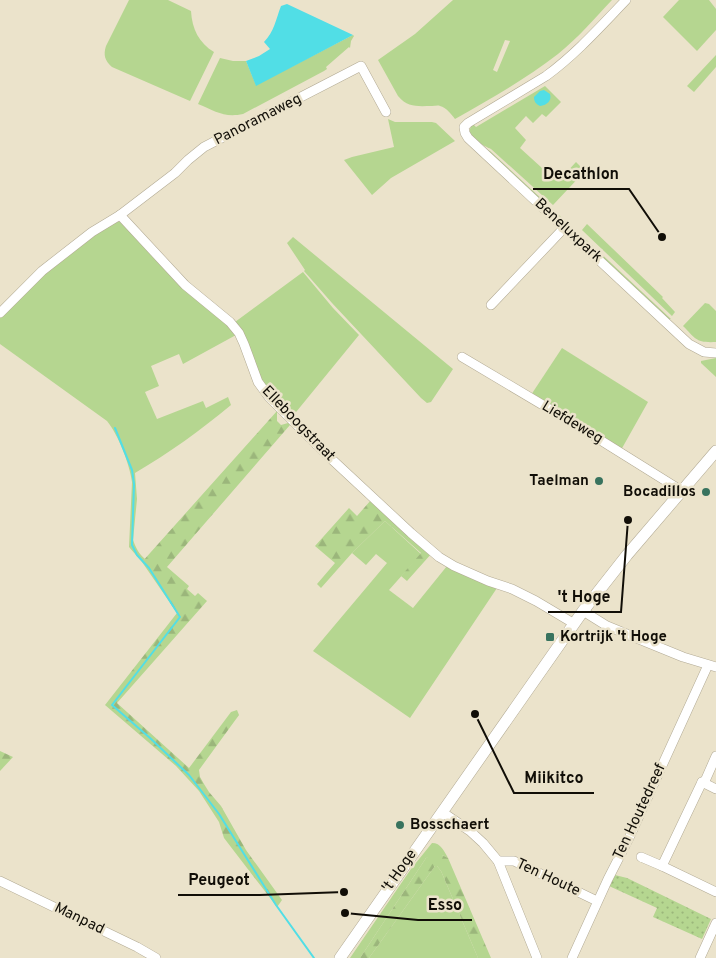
<svg xmlns="http://www.w3.org/2000/svg" width="716" height="958" font-family="Overpass,sans-serif">
<style>
.green{fill:#b5d690;fill-rule:evenodd}
.forest{fill:url(#forest-firs)}
.park{fill:url(#park-dots)}
.water{fill:#51dee6}
.lines{fill:none;stroke-linecap:round;stroke-linejoin:round}
.stream{stroke:#51dee6;stroke-width:2}
.minor-casing{stroke:#b2aa94;stroke-width:10}
.major-casing{stroke:#b2aa94;stroke-width:12}
.minor{stroke:#fff;stroke-width:9}
.major{stroke:#fff;stroke-width:11}
.poi-dot{fill:#38735e;stroke:#ebe3cb;stroke-width:2}
.labels{text-anchor:middle;dominant-baseline:central;stroke-width:5;stroke-linejoin:round;paint-order:stroke}
.street-label{font-size:15px;fill:#110e07;stroke:#ebe3cb}
.poi-label{font-size:15px;font-weight:bold;fill:#110e07;stroke:#ebe3cb;text-anchor:end}
.leader{fill:none;stroke:#110e07;stroke-width:2}
.callout-dot{fill:#110e07;stroke:#ebe3cb;stroke-width:2}
.callout-label{font-size:16px;text-anchor:middle;font-weight:bold;fill:#110e07;stroke:#ebe3cb;stroke-width:5;stroke-linejoin:round;paint-order:stroke}
</style>
<defs>
<pattern id="forest-firs" width="22" height="20" patternUnits="userSpaceOnUse" patternTransform="scale(1.25)"><rect width="22" height="20" fill="#b5d690"/><path d="M5 1l3.5 6h-7zM16 11l3.5 6h-7z" fill="#9bb67b"/></pattern>
<pattern id="park-dots" width="8" height="8" patternUnits="userSpaceOnUse" patternTransform="scale(1.25)"><rect width="8" height="8" fill="#b5d690"/><path d="M2 2h.1M6 6h.1" fill="none" stroke="#9bb67b" stroke-width="1.8" stroke-linecap="round"/></pattern>
</defs>
<rect width="100%" height="100%" fill="#ebe3cb"/>
<!-- green -->
<g class="green">
<path d="M129,0H168L191,11C192,29 199,43 214,52L190,101L112,67C105,61 103,55 106,46Z"/>
<path d="M453,0H612C595,18 578,38 558,54C526,79 490,99 455,119C452,115 446,107 440,106C438,105 435,106 432,106C418,106 408,108 398,96L378,60L415,34ZM505,40L510,41L497,72L493,70Z"/>
<path d="M679,0H709L716,9V30L697,51L663,17Z"/>
<path d="M353,35L354,36L351,41L350,48L349,47L326,67L327,69L324,71L243,114C224,118 215,111 198,104L220,58L233,61H246L256,85Z"/>
<path d="M716,55V67L694,92L687,86Z"/>
<path d="M545,86L561,102L546,117L542,114L533,123L526,116L515,128L526,140L520,148L553,178L560,171L564,175L576,162L585,171L553,205L491,149C482,145 462,136 473,124L476,127Z"/>
<path d="M388,119L395,122H432L436,123L455,141L391,178L372,195L344,160L352,157L394,147Z"/>
<path d="M485,149L490,151L571,226L570,228Z"/>
<path d="M115,221L120,222L221,317L236,335L183,364L179,354L151,366L159,386L145,392L157,419L203,401L206,408L228,397L231,405C201,430 169,453 135,473L137,499L133,540C136,548 139,554 145,559L142,562L129,547L132,482C130,465 118,434 107,421L0,344V318L20,296L42,275L109,224Z"/>
<path d="M587,224L663,297L662,298L675,312L672,316L582,230Z"/>
<path d="M577,234H580L671,319H668Z"/>
<path d="M293,237L453,369L431,402L427,403L421,398L332,303L304,271L305,270L287,243Z"/>
<path d="M303,272L333,308L359,335L292,417L266,390L235,322Z"/>
<path d="M705,303L709,304L716,311V342C696,343 696,339 683,326Z"/>
<path d="M562,348L648,402L621,450L531,395Z"/>
<path d="M716,358V377L701,363V361Z"/>
<path d="M385,521L421,554L389,590L413,608L447,566L497,588L410,718L313,651L387,563L376,554L366,565L352,553Z"/>
<path d="M432,843C441,843 444,851 448,858L442,855L426,858L360,958H350L411,869Z"/>
<path d="M435,866H437L441,871L478,958H369Z"/>
</g>
<!-- forest -->
<g class="forest">
<path d="M277,411V421L281,425L288,423L290,425L167,567L189,586L187,589L195,596L198,593L207,601L117,703L189,768L231,712L237,710L239,715L199,770L200,777L204,784L209,792L221,806L246,850L282,900L277,907L224,838L219,822L199,791L176,766L105,705L177,613L142,562Z"/>
<path d="M371,500L432,553L407,581L401,576L421,553L385,521L352,553L321,588L317,584L335,563L315,546L349,508L357,516Z"/>
<path d="M0,751L13,757L0,771Z"/>
<path d="M435,855H442L448,858L491,958H478L441,871L437,866H435L369,958H360L426,858L430,856Z"/>
</g>
<!-- park -->
<path class="park" d="M615,875L627,878L711,919L702,939L653,917L657,908L609,886Z"/>
<!-- water -->
<g class="water">
<path d="M287,4L353,35L256,86L246,61L259,56L270,49L264,42C274,32 276,19 281,6Z"/>
<path d="M544,90L550,94C552,101 547,105 540,106C536,104 534,102 534,97L540,91Z"/>
</g>
<g class="lines">
<!-- stream -->
<path class="stream" d="M115,428L132,470L134,484L132,545L137,555L149,568L180,617L112,705L150,738L189,775L219,814L276,905L314,958"/>
<defs>
<g id="minor">
<path d="M626,0C600,27 576,54 546,76L468,123L464,127L465,133L468,138L689,344L704,352L716,353"/>
<path d="M120,215L185,285L230,322L239,333L244,344L258,382L269,397L325,453L411,533L439,557L454,566L488,581L512,589L536,601L573,623"/>
<path d="M491,305L565,227"/>
<path d="M0,313L42,271L92,232L120,215L175,173L188,160L204,147L361,66L386,112"/>
<path d="M462,357L573,423L682,491"/>
<path d="M583,611L607,626L683,657L716,667"/>
<path d="M702,782L705,781L716,756"/>
<path d="M716,789L702,782L662,866L716,892"/>
<path d="M442,812L470,831L483,843L498,861L537,958"/>
<path d="M641,857L662,866"/>
<path d="M498,861H514L597,901"/>
<path d="M0,881L137,947L156,958"/>
<path d="M572,958L608,879L629,838L708,665"/>
<path d="M700,958L716,923"/>
</g>
<path id="major" d="M340,958L583,611L627,555L716,451"/>
</defs>
<!-- minor casing -->
<use href="#minor" class="minor-casing"/>
<!-- major casing -->
<use href="#major" class="major-casing"/>
<!-- minor -->
<use href="#minor" class="minor"/>
<!-- major -->
<use href="#major" class="major"/>
</g>
<!-- markers -->
<g class="poi-dot">
<circle cx="599" cy="481" r="5"/>
<circle cx="706" cy="492" r="5"/>
<rect x="545" y="632" width="10" height="10" rx="2.5"/>
<circle cx="400" cy="825" r="5"/>
</g>
<g class="labels">
<!-- street labels -->
<g class="street-label">
<text transform="translate(258 120) rotate(-27)">Panoramaweg</text>
<text transform="translate(568 231) rotate(43)">Beneluxpark</text>
<text transform="translate(572 423) rotate(31)">Liefdeweg</text>
<text transform="translate(298 424) rotate(46)">Elleboogstraat</text>
<text transform="translate(640 812) rotate(-65)">Ten Houtedreef</text>
<text transform="translate(400 871) rotate(-55)">'t Hoge</text>
<text transform="translate(548 878) rotate(25)">Ten Houte</text>
<text transform="translate(79 919) rotate(26)">Manpad</text>
</g>
<!-- poi labels -->
<g class="poi-label">
<text x="589" y="481">Taelman</text>
<text x="696" y="492">Bocadillos</text>
<text x="560" y="637" text-anchor="start">Kortrijk 't Hoge</text>
<text x="410" y="825" text-anchor="start">Bosschaert</text>
</g>
</g>
<!-- callouts -->
<path class="leader" d="M662 237L629 189H533M628 520L621 612H548M475 714L514 793H594M344 892L260 895H178M345 913L418 920H472"/>
<g class="callout-dot">
<circle cx="662" cy="237" r="5"/>
<circle cx="628" cy="520" r="5"/>
<circle cx="475" cy="714" r="5"/>
<circle cx="344" cy="892" r="5"/>
<circle cx="345" cy="913" r="5"/>
</g>
<g class="callout-label">
<text x="581" y="179">Decathlon</text>
<text x="584" y="602">'t Hoge</text>
<text x="554" y="783">Miikitco</text>
<text x="219" y="885">Peugeot</text>
<text x="445" y="910">Esso</text>
</g>
</svg>
